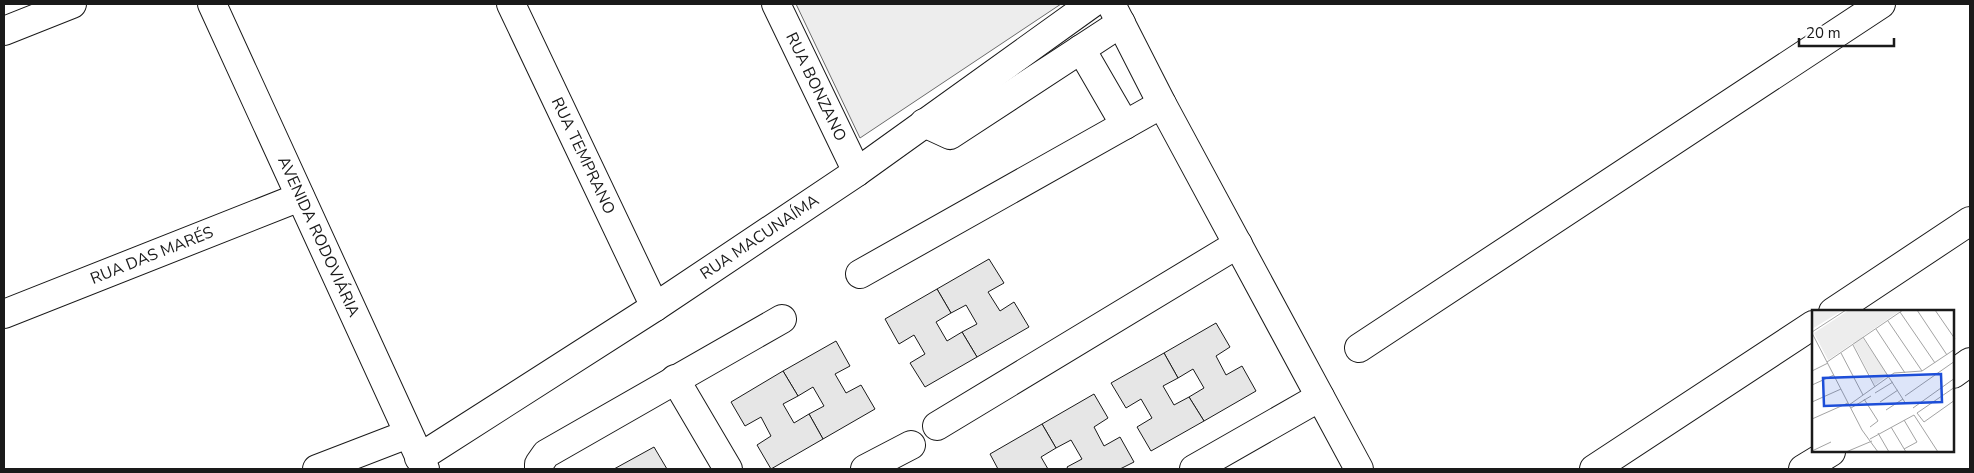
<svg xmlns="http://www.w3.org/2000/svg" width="1974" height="473" font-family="'Nunito Sans',sans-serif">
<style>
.built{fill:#ededed;stroke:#6a6a6a}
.building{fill:#e6e6e6;stroke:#1a1a1a}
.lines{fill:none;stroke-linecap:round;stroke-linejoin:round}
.street-casing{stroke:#1a1a1a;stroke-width:30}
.secondary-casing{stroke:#1a1a1a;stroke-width:30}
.street{stroke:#fff;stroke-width:28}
.secondary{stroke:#fff;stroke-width:28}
.labels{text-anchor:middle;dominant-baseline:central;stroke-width:4;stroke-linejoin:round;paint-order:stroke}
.street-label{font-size:16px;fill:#1a1a1a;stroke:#fff}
.inset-road{fill:none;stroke:#a3a3a3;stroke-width:1}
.view{fill:#1d4ed8;fill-opacity:0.15;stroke:#1d4ed8;stroke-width:2.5}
.inset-edge{fill:none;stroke:#1a1a1a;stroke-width:2.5}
</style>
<rect width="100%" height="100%" fill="#fff"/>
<!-- built -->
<path class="built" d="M796,4H1061L860,138Z"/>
<!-- building -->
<g class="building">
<path d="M989,259L1004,283L988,292L1000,311L1014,302L1029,327L977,357L962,332L977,324L966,305L951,313L937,289Z"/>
<path d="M937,289L951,313L936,322L947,341L962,332L977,357L925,387L910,363L925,354L914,335L899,344L885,319Z"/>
<path d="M1216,323L1230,347L1216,356L1226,375L1242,366L1256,391L1204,421L1189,397L1204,388L1193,369L1178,378L1164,353Z"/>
<path d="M836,341L850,366L835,374L846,393L861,385L875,409L823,439L809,414L824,406L813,387L798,396L783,371Z"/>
<path d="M1164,353L1178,378L1163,386L1174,405L1189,397L1204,421L1151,451L1137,427L1152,418L1141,399L1126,408L1111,383Z"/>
<path d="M783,371L798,396L783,404L794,423L809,414L823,439L771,469L757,445L771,436L761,417L745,426L731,402Z"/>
<path d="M1094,394L1108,418L1094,427L1104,446L1120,437L1134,462L1120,469H1068L1067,467L1082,459L1071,440L1056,448L1042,424Z"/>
<path d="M1042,424L1056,448L1041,457L1048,469H998L990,454Z"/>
<path d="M654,447L667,469H614Z"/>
</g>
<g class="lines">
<defs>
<g id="street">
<path id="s1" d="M511,4L655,307"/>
<path id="s2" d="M776,4L857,172"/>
<path d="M1111,4L1162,104L1359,469"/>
<path d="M4,31L72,4"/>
<path d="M1081,49L1125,125"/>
<path d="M924,123L950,135L1121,23"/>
<path d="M860,274L1162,104"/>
<path d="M1833,312L1970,221"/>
<path id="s3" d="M4,314L300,197"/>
<path d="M1359,348L1881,4"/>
<path d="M1953,374L1970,362"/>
<path d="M675,379L728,469"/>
<path d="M937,426L1238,244"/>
<path id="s4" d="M419,458L655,307L857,172L1091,4"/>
<path d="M317,469L408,434"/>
<path d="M539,469V464L546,454L782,319"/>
<path d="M865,469L911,445"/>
<path d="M1194,469L1320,397"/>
<path d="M1594,469L1813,325"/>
<path d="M1803,469L1831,452"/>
</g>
<g id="secondary">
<path id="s5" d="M212,4L425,469"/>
</g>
</defs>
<!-- street casing -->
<use href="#street" class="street-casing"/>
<!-- secondary casing -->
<use href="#secondary" class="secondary-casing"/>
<!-- street -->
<use href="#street" class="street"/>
<!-- secondary -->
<use href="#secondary" class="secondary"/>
</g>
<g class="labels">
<!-- street labels -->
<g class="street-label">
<text stroke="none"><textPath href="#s2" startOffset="92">RUA BONZANO</textPath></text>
<text stroke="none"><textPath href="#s1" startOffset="168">RUA TEMPRANO</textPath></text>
<text stroke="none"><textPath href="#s5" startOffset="256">AVENIDA RODOVIÁRIA</textPath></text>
<text stroke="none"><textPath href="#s4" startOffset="406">RUA MACUNAÍMA</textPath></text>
<text stroke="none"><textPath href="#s3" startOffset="159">RUA DAS MARÉS</textPath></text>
</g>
</g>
<!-- overview -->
<g transform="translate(1812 310)">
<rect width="142" height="142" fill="#fff"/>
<path d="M0,0H31L0,19ZM37,0H89L50,27L76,65L63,75L41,33L16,50L2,23Z" fill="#ededed"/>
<path class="inset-road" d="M105,0L135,45M123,0L143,29M88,2L123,53M76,11L110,61M64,19L93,63M0,22L34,0M0,23L50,120L66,142M51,27L94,94M41,35L63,77M29,43L51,85M15,52L91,0M0,61L16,53M0,75L22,65M143,77L105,103L112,112L143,90M63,83L81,72M93,86L143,51M52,89L66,111L58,117M0,92L29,79M68,92L86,80M37,95L82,63L110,61L143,39M39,98L59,86M101,98L143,68M74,100L91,89M0,109L36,93M79,117L94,142M66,123L77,142M58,129L102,105L126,142M92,139L105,132L92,110M0,141L19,132M34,142L60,131"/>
<path class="view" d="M129,64L130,92L12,96L11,68Z"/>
<rect width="142" height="142" class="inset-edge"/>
</g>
<!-- border -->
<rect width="1974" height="473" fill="none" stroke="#1a1a1a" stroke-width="10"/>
<!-- scale -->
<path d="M1799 38v8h95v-8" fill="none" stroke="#1a1a1a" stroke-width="2.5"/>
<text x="1806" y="38" font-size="15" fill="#1a1a1a" stroke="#ffffff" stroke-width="4" paint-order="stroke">20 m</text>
</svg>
